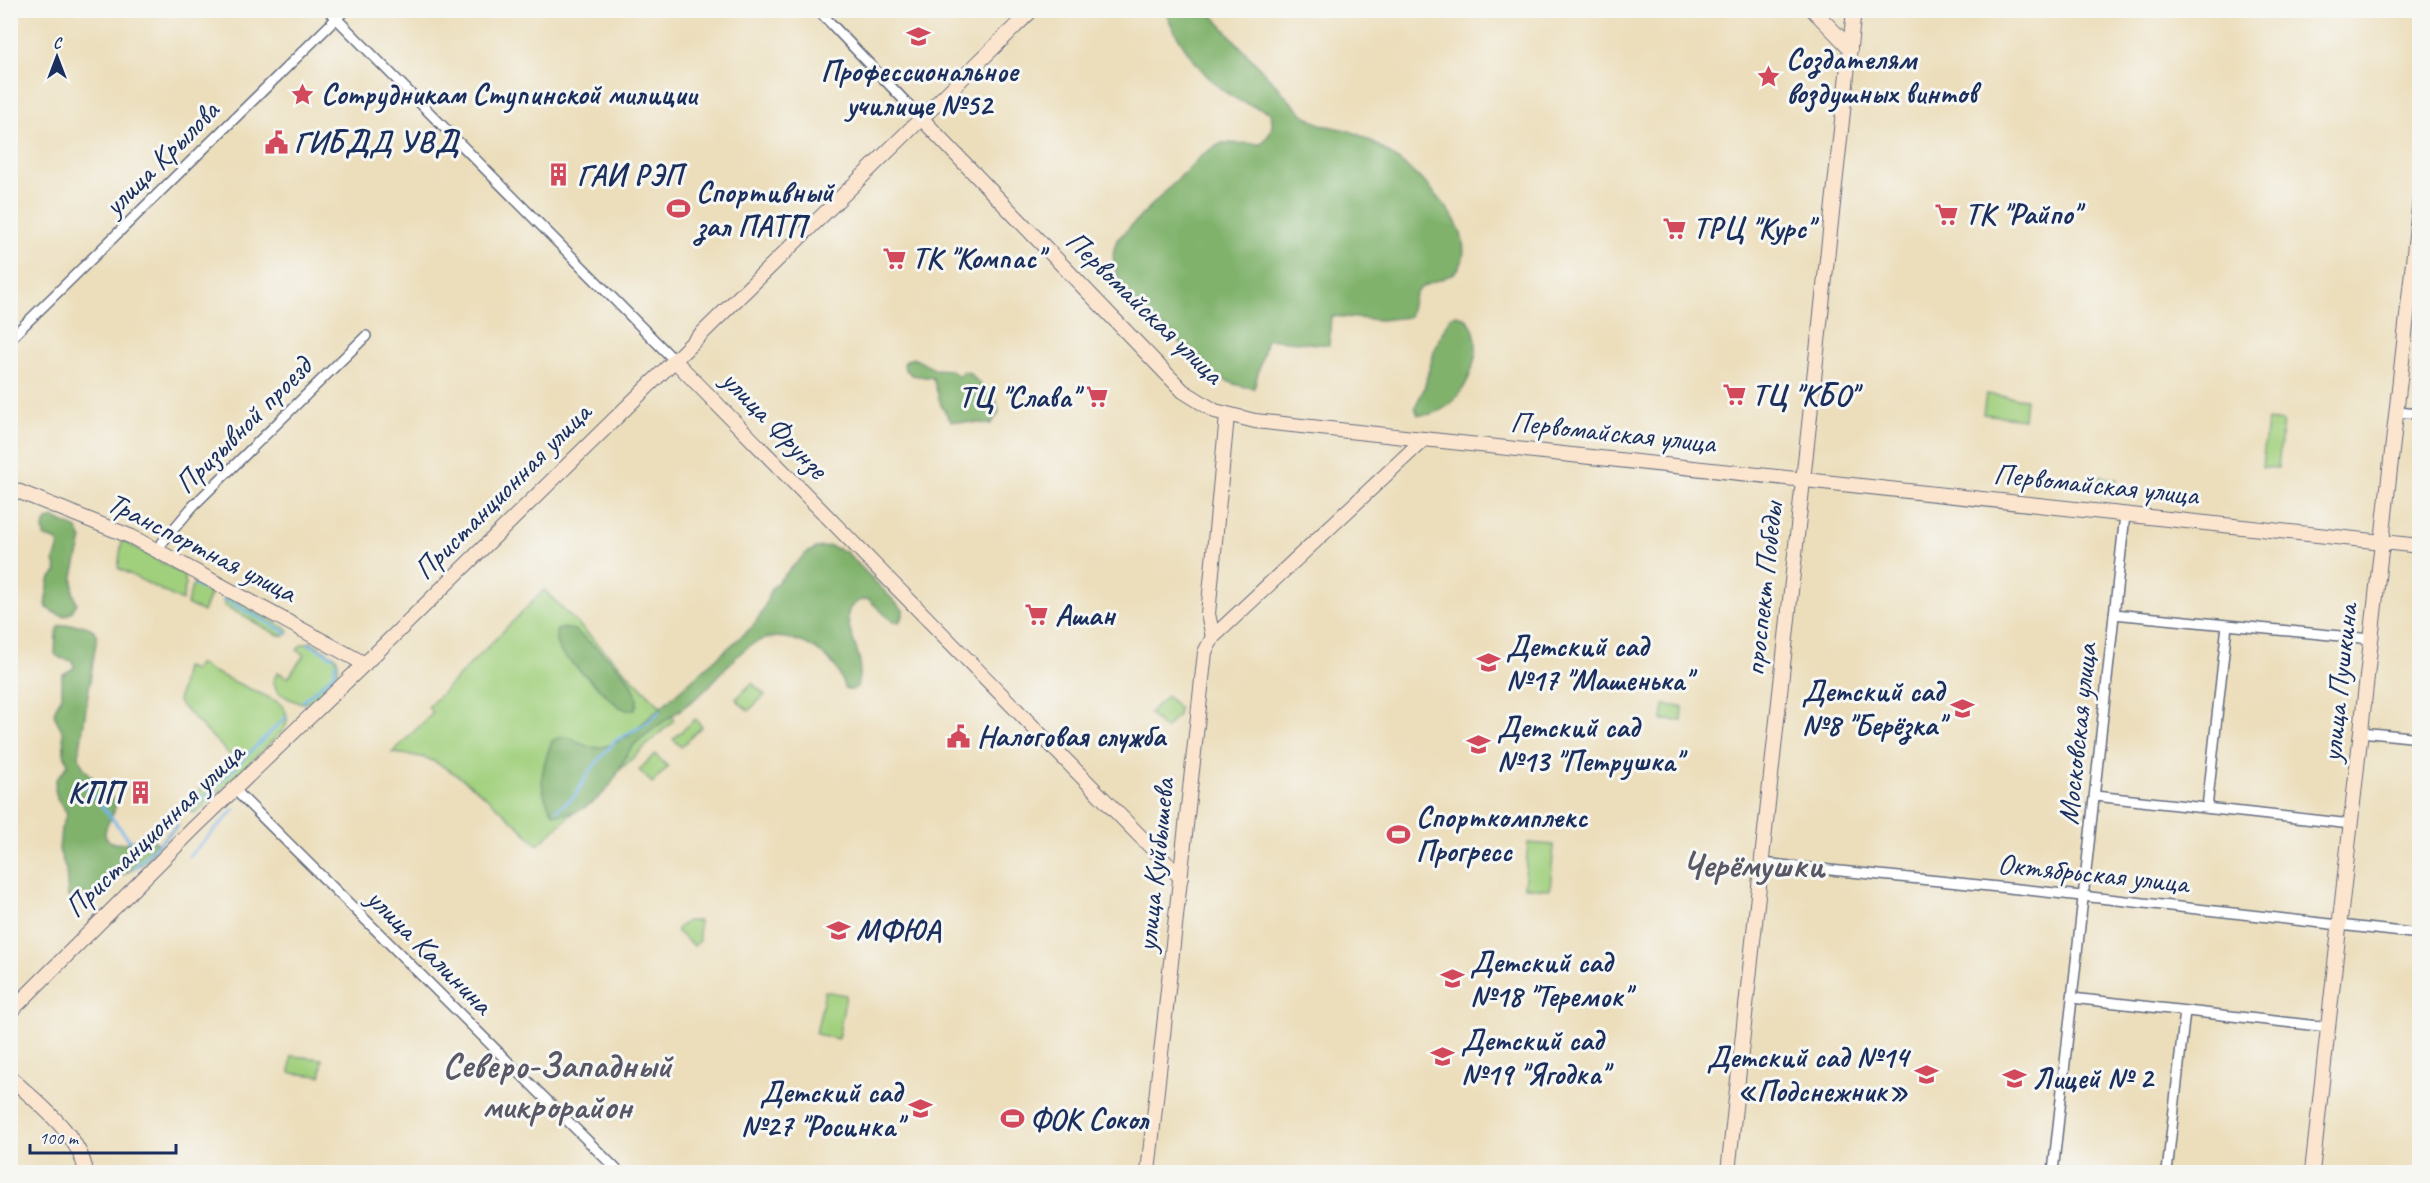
<svg xmlns="http://www.w3.org/2000/svg" width="2430" height="1183" font-family="Caveat,sans-serif">
<style>
.green{fill:#a1d07d;stroke:#5e806e;stroke-width:1.5}
.forest{fill:#80b26c;stroke:#4e7065;stroke-width:1.5}
.lines{fill:none;stroke-linecap:round;stroke-linejoin:round}
.stream{stroke:#77b4e9;stroke-width:3}
.street-casing{stroke:#646c7f;stroke-width:12}
.secondary-casing{stroke:#646c7f;stroke-width:16}
.street{stroke:#fff;stroke-width:9}
.secondary{stroke:#fbe5cf;stroke-width:14}
.labels{text-anchor:middle;dominant-baseline:central;stroke-width:6;stroke-linejoin:round;paint-order:stroke}
.poi-label{font-size:30px;font-weight:bold;fill:#1b2f5e;stroke:#f6f6f2;text-anchor:start}
.street-label{font-size:30px;fill:#1b2f5e;stroke:#f6f6f2}
.district-label{font-size:36px;font-weight:bold;fill:#595867;stroke:#f6f6f2}
</style>
<rect width="100%" height="100%" fill="#f6f6f2"/>
<filter id="ink" filterUnits="userSpaceOnUse"><feTurbulence type="fractalNoise" baseFrequency=".0167" numOctaves="2"/><feDisplacementMap in="SourceGraphic" scale="12" xChannelSelector="R" yChannelSelector="G"/><feConvolveMatrix kernelMatrix="1 2 1 2 8 2 1 2 1" color-interpolation-filters="sRGB"/></filter>
<filter id="wash" filterUnits="userSpaceOnUse"><feTurbulence type="fractalNoise" baseFrequency=".008" numOctaves="4" result="noise"/><feDisplacementMap in="SourceGraphic" scale="24" xChannelSelector="R" yChannelSelector="G"/><feGaussianBlur stdDeviation="1.35" result="paint"/><feColorMatrix in="noise" values="0 0 0 0 0 0 0 0 0 0 0 0 0 0 0 0 0 1.4 0 .05"/><feComposite in="paint" operator="in"/></filter>
<g filter="url(#wash)">
<rect width="100%" height="100%" fill="#ecdebb"/>
<!-- green -->
<g class="green">
<path d="M1986,394L2026,399L2024,419L1983,414Z"/>
<path d="M2267,420L2283,422L2278,468L2262,467Z"/>
<path d="M2099,477L2117,479L2115,495L2097,493Z"/>
<path d="M122,540L184,575L186,584L182,601L118,568Z"/>
<path d="M202,581L212,589L203,612L187,604L192,586L196,582Z"/>
<path d="M544,590L674,720L538,845C508,816 470,779 433,761C422,755 405,755 392,753L433,713L428,707Z"/>
<path d="M229,596L289,630L288,634L284,636L276,634L225,606L223,600Z"/>
<path d="M311,642L336,657C346,677 321,704 303,703C294,702 283,696 277,691L273,681L278,672L288,678L304,655L297,650L301,645Z"/>
<path d="M198,664H201L207,669L278,702C287,709 290,720 284,730L201,809L194,813L186,811L182,807L233,758L178,702L185,667L194,670Z"/>
<path d="M752,683L765,695L748,711L736,699Z"/>
<path d="M1167,696L1179,708L1178,715L1165,729L1149,713Z"/>
<path d="M1664,705L1683,707L1682,721L1662,720Z"/>
<path d="M695,719L702,726L681,747L673,739Z"/>
<path d="M655,754L668,767L652,783L639,770Z"/>
<path d="M1528,843L1554,845L1550,889L1524,887Z"/>
<path d="M687,921H699V941L694,946L677,932V929Z"/>
<path d="M825,991L846,995L838,1039L816,1034Z"/>
<path d="M291,1056L322,1059L321,1076L290,1073Z"/>
</g>
<!-- forest -->
<g class="forest">
<path d="M1165,11H1209C1231,37 1253,61 1276,85C1285,95 1294,107 1305,115C1325,131 1341,125 1359,135C1395,153 1472,212 1463,258C1458,284 1424,277 1415,295C1412,302 1411,311 1409,317L1380,320L1331,316L1329,345L1267,339L1254,388C1214,386 1192,352 1164,328C1156,321 1146,316 1139,308C1122,291 1105,261 1118,239L1203,154L1222,143L1261,144C1271,134 1275,126 1270,112C1258,108 1245,104 1235,98C1206,83 1177,40 1165,11Z"/>
<path d="M1455,315C1496,318 1473,419 1418,415L1415,407L1424,389L1435,348L1450,317Z"/>
<path d="M913,358L934,369L951,370L958,376L963,371L968,372L996,400L999,413L991,424L951,421L941,405L933,378L912,375L905,369L904,364L907,360Z"/>
<path d="M54,518L77,529L82,539L73,576V592L77,603L71,613L65,616C37,609 47,602 49,580L57,571L54,561L59,545L56,540L44,537L43,528L47,520Z"/>
<path d="M830,546L846,552L903,610V616L899,622H893L868,599C829,604 858,642 860,663C860,671 859,679 857,687L852,690L845,689C842,681 839,670 833,664C812,641 775,627 748,647C731,659 718,678 703,692C682,711 655,725 634,745C625,754 622,766 616,776C604,798 579,817 554,814C536,789 541,769 552,741C571,731 570,741 587,746C601,751 616,743 628,736L752,627L763,611L771,589L805,554L816,548Z"/>
<path d="M65,625C76,625 91,623 97,635L79,755C81,775 105,783 113,799C121,814 101,823 106,838C119,851 136,837 151,837L157,844L154,852L146,862L100,887L90,900L79,903L68,897L66,870L59,850L61,829L67,813L57,798L55,789L56,780L68,765L64,753L63,732L54,715L55,709L62,696V675L74,668L73,661L60,658L55,654L56,634L59,626Z"/>
<path d="M564,628L574,630L582,636C600,652 647,684 635,710H627L618,706L563,655C557,647 554,640 557,630Z"/>
</g>
<g class="lines">
<!-- stream -->
<g class="stream">
<path d="M195,585L209,591"/>
<path d="M224,599L287,633"/>
<path d="M309,644L333,657"/>
<path d="M303,701L333,675L336,663"/>
<path d="M79,778L132,843"/>
<path d="M191,810L286,717"/>
<path d="M557,810L575,796L589,772L615,741L647,723L659,712"/>
<path d="M189,856L235,809"/>
<path d="M134,868L178,825"/>
</g>
</g>
</g>
<g filter="url(#ink)">
<g class="lines">
<defs>
<g id="street">
<path d="M328,10L674,360"/>
<path d="M818,10L922,119"/>
<path d="M10,339L345,10"/>
<path d="M2396,412L2420,414"/>
<path d="M156,550L193,506L366,336"/>
<path d="M2114,614L2371,639"/>
<path d="M2361,732L2420,738"/>
<path d="M234,789L619,1172"/>
<path d="M2095,796L2351,824"/>
<path d="M2207,808L2227,625"/>
<path d="M1761,863L2028,890L2420,934"/>
<path d="M2072,998L2328,1027"/>
<path d="M2053,1172L2125,515"/>
<path d="M2167,1172L2185,1011"/>
</g>
<g id="secondary">
<path d="M1813,10L1850,48"/>
<path d="M922,119L1183,391L1215,411L1255,421L2420,546"/>
<path d="M674,360L1181,878"/>
<path d="M10,488L132,537L365,664"/>
<path d="M1213,637L1208,614L1227,416"/>
<path d="M10,1012L194,828L379,650L1032,10"/>
<path d="M10,1077C37,1103 79,1133 86,1172"/>
<path d="M1148,1172L1205,652L1213,637L1424,439"/>
<path d="M1728,1172L1854,10"/>
<path d="M2312,1172L2420,199"/>
</g>
</defs>
<!-- street casing -->
<use href="#street" class="street-casing"/>
<!-- secondary casing -->
<use href="#secondary" class="secondary-casing"/>
<!-- street -->
<use href="#street" class="street"/>
<!-- secondary -->
<use href="#secondary" class="secondary"/>
</g>
</g>
<!-- icons -->
<defs>
<symbol id="university-bare" viewBox="-9 -9 18 18"><path d="M0-5L7-2L0 1L-7-2ZM-4 1L0 2.5L4 1V4Q0 6-4 4Z" fill="#d1495b" stroke="#f6f6f2" stroke-width="2.5" paint-order="stroke"/></symbol>
<symbol id="sight-bare" viewBox="-9 -9 18 18"><path d="M0-6L1.8-2.2L6-1.7L2.9 1.2L3.7 5.4L0 3.3L-3.7 5.4L-2.9 1.2L-6-1.7L-1.8-2.2Z" fill="#d1495b" stroke="#f6f6f2" stroke-width="2.5" paint-order="stroke"/></symbol>
<symbol id="civic-bare" viewBox="-9 -9 18 18"><path d="M-.6-6.5H3V-4.5H.6V-3L4-1V1h2V6H-6V1h2V-1L-.6-3ZM-1.2 2.5V6h2.4V2.5Z" fill="#d1495b" stroke="#f6f6f2" stroke-width="2.5" paint-order="stroke"/></symbol>
<symbol id="building-bare" viewBox="-9 -9 18 18"><path d="M-4-6H4V6H1V3H-1V6H-4ZM-2.5-4.3h1.7v1.8h-1.7ZM.8-4.3h1.7v1.8H.8ZM-2.5-1h1.7V.8h-1.7ZM.8-1h1.7V.8H.8Z" fill="#d1495b" stroke="#f6f6f2" stroke-width="2.5" paint-order="stroke"/></symbol>
<symbol id="stadium-bare" viewBox="-9 -9 18 18"><path d="M0-5a6.5 5 0 1 0 0 10a6.5 5 0 1 0 0-10ZM-3.5-1.8h7v3.6h-7Z" fill="#d1495b" stroke="#f6f6f2" stroke-width="2.5" paint-order="stroke"/></symbol>
<symbol id="supermarket-bare" viewBox="-9 -9 18 18"><path d="M-6-5.5h2.5l.6 2H6L4.5 2H-2.5L-4.4-4H-6ZM-1.5 3.2a1.3 1.3 0 1 0 .1 0ZM3 3.2a1.3 1.3 0 1 0 .1 0Z" fill="#d1495b" stroke="#f6f6f2" stroke-width="2.5" paint-order="stroke"/></symbol>
<symbol id="school-bare" viewBox="-9 -9 18 18"><path d="M0-5L7-2L0 1L-7-2ZM-4 1L0 2.5L4 1V4Q0 6-4 4Z" fill="#d1495b" stroke="#f6f6f2" stroke-width="2.5" paint-order="stroke"/></symbol>
</defs>
<g fill-rule="evenodd">
<use href="#university-bare" x="902" y="20" width="33" height="33"/>
<use href="#sight-bare" x="1752" y="60" width="33" height="33"/>
<use href="#sight-bare" x="286" y="78" width="33" height="33"/>
<use href="#civic-bare" x="260" y="126" width="33" height="33"/>
<use href="#building-bare" x="542" y="158" width="33" height="33"/>
<use href="#stadium-bare" x="662" y="192" width="33" height="33"/>
<use href="#supermarket-bare" x="1930" y="198" width="33" height="33"/>
<use href="#supermarket-bare" x="1658" y="212" width="33" height="33"/>
<use href="#supermarket-bare" x="878" y="242" width="33" height="33"/>
<use href="#supermarket-bare" x="1718" y="378" width="33" height="33"/>
<use href="#supermarket-bare" x="1080" y="380" width="33" height="33"/>
<use href="#supermarket-bare" x="1020" y="598" width="33" height="33"/>
<use href="#school-bare" x="1472" y="646" width="33" height="33"/>
<use href="#school-bare" x="1946" y="692" width="33" height="33"/>
<use href="#civic-bare" x="942" y="720" width="33" height="33"/>
<use href="#school-bare" x="1462" y="728" width="33" height="33"/>
<use href="#building-bare" x="124" y="776" width="33" height="33"/>
<use href="#stadium-bare" x="1382" y="818" width="33" height="33"/>
<use href="#university-bare" x="822" y="914" width="33" height="33"/>
<use href="#school-bare" x="1436" y="962" width="33" height="33"/>
<use href="#school-bare" x="1426" y="1040" width="33" height="33"/>
<use href="#school-bare" x="1910" y="1058" width="33" height="33"/>
<use href="#school-bare" x="1998" y="1062" width="33" height="33"/>
<use href="#school-bare" x="904" y="1092" width="33" height="33"/>
<use href="#stadium-bare" x="996" y="1102" width="33" height="33"/>
</g>
<g class="labels">
<!-- poi labels -->
<g class="poi-label">
<text x="1786" y="59">Создателям<tspan x="1786" dy="34">воздушных винтов</tspan></text>
<text x="919" y="71" text-anchor="middle">Профессиональное<tspan x="919" dy="34">училище №52</tspan></text>
<text x="321" y="94">Сотрудникам Ступинской милиции</text>
<text x="294" y="142">ГИБДД УВД</text>
<text x="577" y="175">ГАИ РЭП</text>
<text x="696" y="192">Спортивный<tspan x="696" dy="34">зал ПАТП</tspan></text>
<text x="1965" y="214">ТК "Райпо"</text>
<text x="1693" y="228">ТРЦ "Курс"</text>
<text x="912" y="258">ТК "Компас"</text>
<text x="1752" y="395">ТЦ "КБО"</text>
<text x="1078" y="397" text-anchor="end">ТЦ "Слава"</text>
<text x="1055" y="615">Ашан</text>
<text x="1506" y="646">Детский сад<tspan x="1506" dy="34">№17 "Машенька"</tspan></text>
<text x="1944" y="691" text-anchor="end">Детский сад<tspan x="1944" dy="34">№8 "Берёзка"</tspan></text>
<text x="1497" y="727">Детский сад<tspan x="1497" dy="34">№13 "Петрушка"</tspan></text>
<text x="977" y="736">Налоговая служба</text>
<text x="123" y="792" text-anchor="end">КПП</text>
<text x="1416" y="817">Спорткомплекс<tspan x="1416" dy="34">Прогресс</tspan></text>
<text x="856" y="930">МФЮА</text>
<text x="1470" y="962">Детский сад<tspan x="1470" dy="34">№18 "Теремок"</tspan></text>
<text x="1461" y="1040">Детский сад<tspan x="1461" dy="34">№19 "Ягодка"</tspan></text>
<text x="1908" y="1057" text-anchor="end">Детский сад №14<tspan x="1908" dy="34">«Подснежник»</tspan></text>
<text x="2032" y="1078">Лицей № 2</text>
<text x="902" y="1092" text-anchor="end">Детский сад<tspan x="902" dy="34">№27 "Росинка"</tspan></text>
<text x="1030" y="1119">ФОК Сокол</text>
</g>
<!-- street labels -->
<g class="street-label">
<text transform="translate(161 158) rotate(-45)">улица Крылова</text>
<text transform="translate(1145 307) rotate(44)">Первомайская улица</text>
<text transform="translate(775 424) rotate(46)">улица Фрунзе</text>
<text transform="translate(243 425) rotate(-45)">Призывной проезд</text>
<text transform="translate(1613 432) rotate(6)">Первомайская улица</text>
<text transform="translate(2096 484) rotate(6)">Первомайская улица</text>
<text transform="translate(502 491) rotate(-45)">Пристанционная улица</text>
<text transform="translate(202 547) rotate(27)">Транспортная улица</text>
<text transform="translate(1763 589) rotate(-84)">проспект Победы</text>
<text transform="translate(2339 683) rotate(-84)">улица Пушкина</text>
<text transform="translate(2077 734) rotate(-84)">Московская улица</text>
<text transform="translate(154 830) rotate(-44)">Пристанционная улица</text>
<text transform="translate(1155 865) rotate(-84)">улица Куйбышева</text>
<text transform="translate(2093 873) rotate(6)">Октябрьская улица</text>
<text transform="translate(430 951) rotate(45)">улица Калинина</text>
</g>
<!-- district labels -->
<g class="district-label">
<text x="1753" y="865">Черёмушки</text>
<text x="557" y="1065">Северо-Западный<tspan x="557" dy="41">микрорайон</tspan></text>
</g>
</g>
<!-- margin -->
<rect width="2430" height="1183" fill="none" stroke="#f6f6f2" stroke-width="36"/>
<!-- north arrow -->
<g transform="translate(57 57)" stroke="#f6f6f2" stroke-width="4.5" paint-order="stroke">
<path d="M0-4.5L10 22L0 15L-10 22Z" fill="#1b2f5e"/>
<text y="-9" font-size="16" font-weight="bold" text-anchor="middle" fill="#1b2f5e">С</text>
</g>
<!-- scale -->
<path d="M30 1144v9h146v-9" fill="none" stroke="#1b2f5e" stroke-width="3"/>
<text x="39" y="1144" font-size="18" fill="#1b2f5e" stroke="#f6f6f2" stroke-width="4.5" paint-order="stroke">100 m</text>
</svg>
